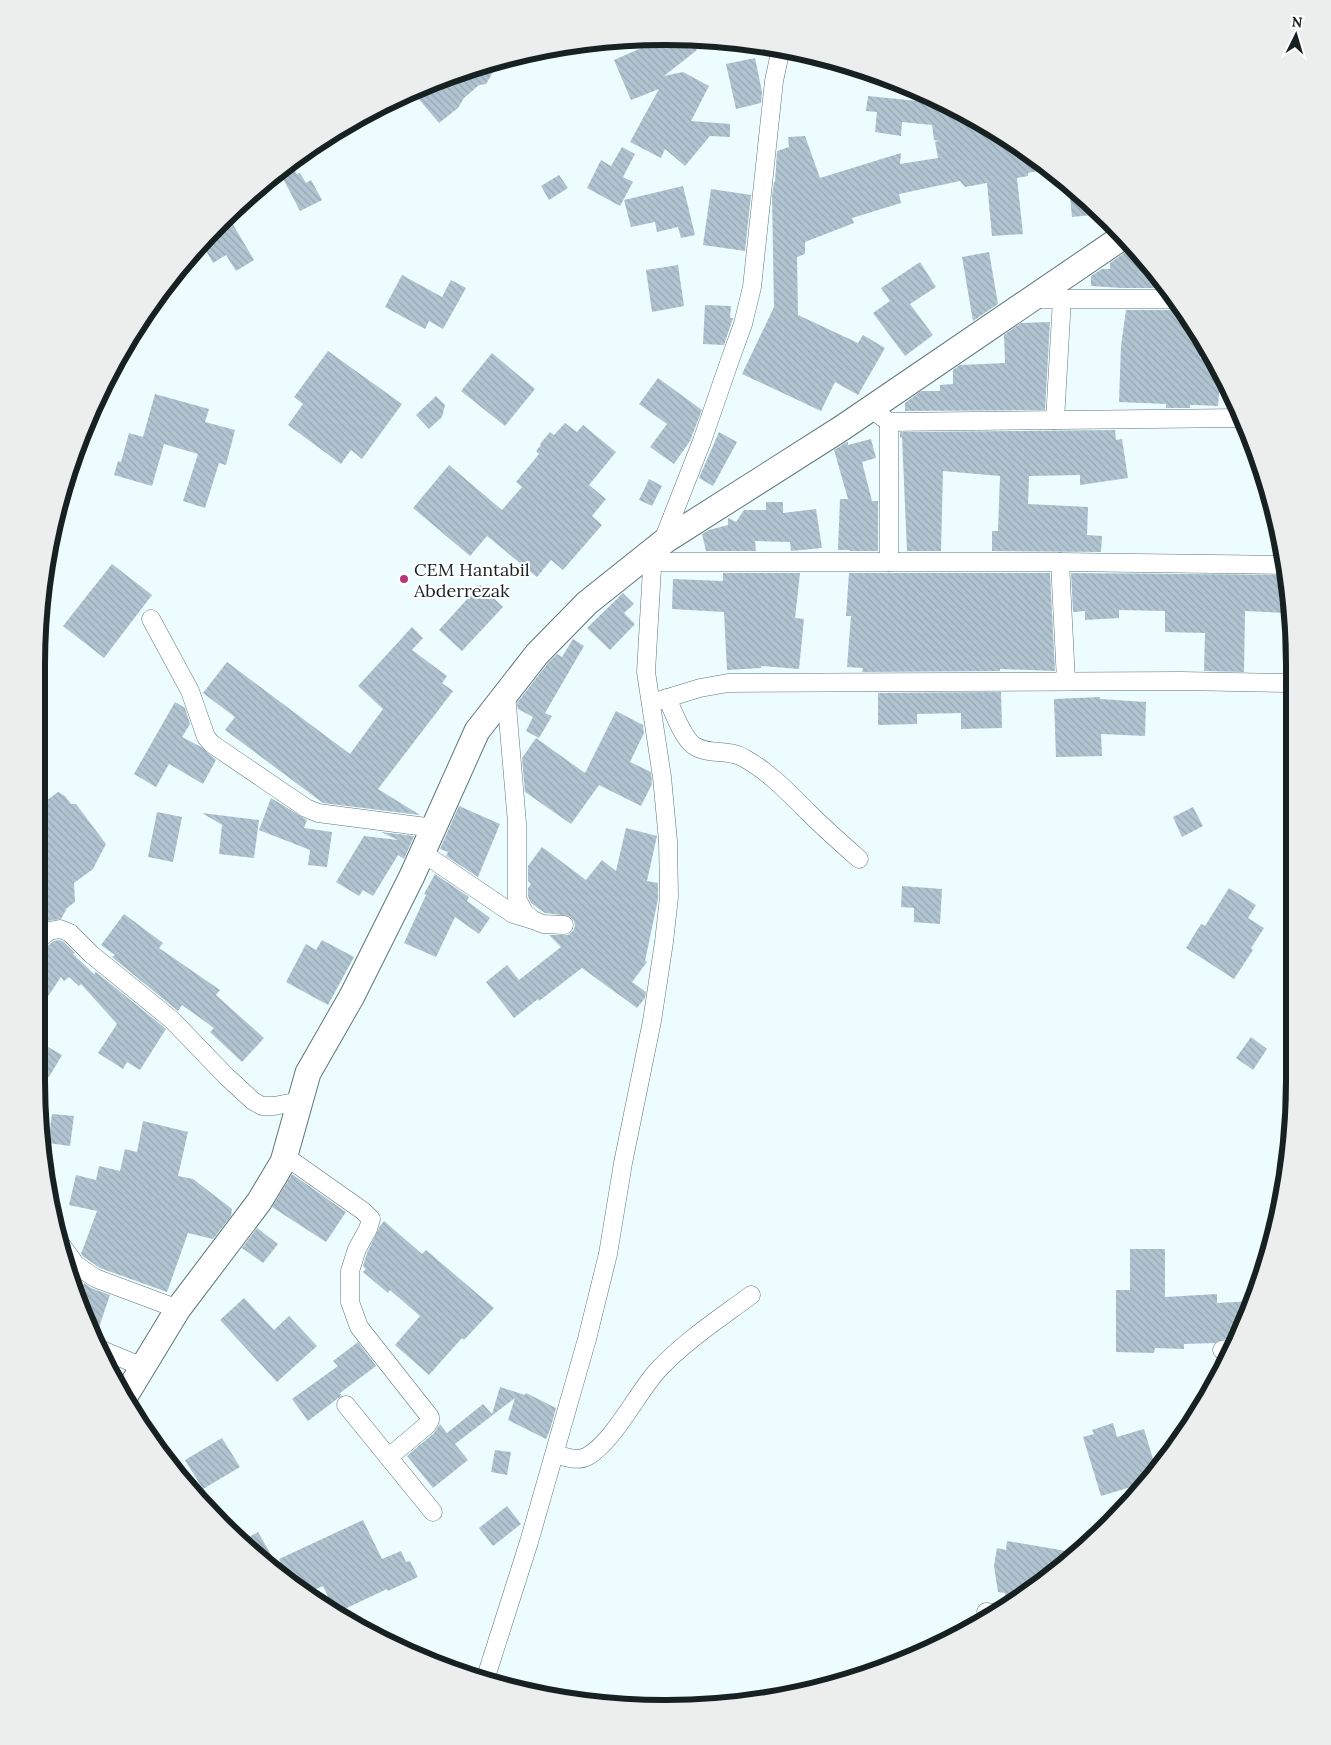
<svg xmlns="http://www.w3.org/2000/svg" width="1331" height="1745" font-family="Lora,serif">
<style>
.building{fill:url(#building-back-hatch)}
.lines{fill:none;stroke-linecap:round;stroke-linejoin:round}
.street-casing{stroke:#5f767a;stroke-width:19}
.secondary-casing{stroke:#5f767a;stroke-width:27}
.street{stroke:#fff;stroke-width:18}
.secondary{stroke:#fff;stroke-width:25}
.poi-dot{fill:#b83479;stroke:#fff;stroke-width:2}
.labels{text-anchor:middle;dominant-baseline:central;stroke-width:4;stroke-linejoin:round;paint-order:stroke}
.poi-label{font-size:18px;fill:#172122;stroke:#fff;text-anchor:start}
.rim{fill:none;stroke:#172122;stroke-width:6}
</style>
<defs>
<pattern id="building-back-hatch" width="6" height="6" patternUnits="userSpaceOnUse" patternTransform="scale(1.25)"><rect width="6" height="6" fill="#b1c4d1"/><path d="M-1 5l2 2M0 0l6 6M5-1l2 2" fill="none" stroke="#98a8b3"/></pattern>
</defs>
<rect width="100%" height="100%" fill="#edfcff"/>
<!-- building -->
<g class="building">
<path d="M666,36L688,38L697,50L664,76L683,72L709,86L691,121L730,124V137L710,136L685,166L665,149L661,158L630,142L659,89L631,100L614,60L646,46L640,39Z"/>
<path d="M755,58L762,92L761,103L736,109L726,64Z"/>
<path d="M499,62L486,84L479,85L464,98L458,108L439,123L412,91L425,84Z"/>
<path d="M926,95L1015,142L1048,169L1028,173V176L1017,178L1023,234L992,236L987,183L965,187L960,181L899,194L901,203L852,218L854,223L805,242V254L797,257L798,315L858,343L863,335L885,348L858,395L835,382L821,411L742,374L774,307L772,196L774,182H775L777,151L789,147L788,137L805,136L820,178L901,153L900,164L938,158L935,142L939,141L934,140L932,125L902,122L901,136L875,132L877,112L866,111L868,96L927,102Z"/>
<path d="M622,147L635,154L623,177L633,182L620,206L587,188L601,160L611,166Z"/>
<path d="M290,162L297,174L300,173L306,183L311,180L322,200L300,211L279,171Z"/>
<path d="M559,175L568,188L549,200L541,186Z"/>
<path d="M683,186L695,235L681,238L678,227L657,232L655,222L631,227L624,200Z"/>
<path d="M1069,186L1090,204L1102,214L1072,217Z"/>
<path d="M711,189L751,195L745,251L703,245Z"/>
<path d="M228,216L254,260L236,271L226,255L213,263L202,244Z"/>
<path d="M1130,249L1134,250L1166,288H1122L1091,286V276L1102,269H1110V263Z"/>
<path d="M989,252L998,304L973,321L962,257Z"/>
<path d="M920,262L936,287L910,304L933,335L905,356L873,313L890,301L881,288Z"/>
<path d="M678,265L684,306L652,312L646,270Z"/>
<path d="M402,275L442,297L451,280L466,288L443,329L429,321L425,329L385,307Z"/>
<path d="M705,305L731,306L730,318H733L724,345L703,344Z"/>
<path d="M1181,307L1189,316L1199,336L1198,353H1200V358L1210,359L1220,380L1218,406L1196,405H1190V408H1166V404L1119,402L1121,346L1126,310H1175Z"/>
<path d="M1050,322L1045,410L905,411V403L921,391H940V385L953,384V370L960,365L1005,363L1004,335L1021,323Z"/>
<path d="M328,351L402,404L362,459L351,450L341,464L288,425L303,404L294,397Z"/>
<path d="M492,353L535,389L505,426L461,391Z"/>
<path d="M658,378L702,410L690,441L674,464L650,447L667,424L639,404Z"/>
<path d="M155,394L209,409L205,422L235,430L226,465L219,463L205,508L183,501L198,454L164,444L152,486L114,475L118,461L121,462L129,433L143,437Z"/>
<path d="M436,396L445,405L442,417L429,429L416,415Z"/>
<path d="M565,423L577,432L583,425L616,452L589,485L606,499L592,516L602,525L563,570L551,560L537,577L487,536L470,556L413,508L449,465L502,510L522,487L516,482L539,454L536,451L541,445L540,444L550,432L554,435Z"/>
<path d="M1115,430L1116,440L1122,439L1128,478L1080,485V475L1029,476L1028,504L1088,507L1087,535L1102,536L1101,552L992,551V531H998L1000,476L943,471L941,551H905H907L902,437L900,438V432Z"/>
<path d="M719,432L737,442L713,486L699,478Z"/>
<path d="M871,439L876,458L862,462L872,501H878V551H850V550H838L840,499H848L834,450L845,443L848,442V445Z"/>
<path d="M649,479L662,486L652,506L639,500Z"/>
<path d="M766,502H783V513L816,509L822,548L791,551L790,542L755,541L756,551H706L702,534L709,530L728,525V518L736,522L744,510H766Z"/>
<path d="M112,564L152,595L104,658L63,626Z"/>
<path d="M723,573H800L795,618L804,619L799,669L761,666V668L727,670L724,612L672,609L673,579L723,581Z"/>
<path d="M849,573H1050L1055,671L1000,669V671L862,672L863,668L847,667L851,616H846Z"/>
<path d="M1071,573L1287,575L1289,584V613L1245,611L1244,672L1204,671L1205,633L1165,632V611L1119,610V618L1085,620V611L1073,612Z"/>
<path d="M480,585L503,607L462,651L439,630Z"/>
<path d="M623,593L634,604L624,613L635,624L610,650L587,628Z"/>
<path d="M412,627L423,638L412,650L447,676L442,683L453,691L378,789L420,815L323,803L225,730L235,717L203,693L227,662L350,754L383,709L358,686Z"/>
<path d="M573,639L584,646L545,713L552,716L539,738L526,731L533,717L518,709L517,703L548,663L557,654L562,657Z"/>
<path d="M1001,692L1002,728L961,729V713L917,714V724L878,725V693Z"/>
<path d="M1100,697V699L1146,702L1145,736L1101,734L1102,756L1056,757L1054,699Z"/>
<path d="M175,702L185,708L190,724L182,737L201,747L216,760L203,784L169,764L156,787L134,774Z"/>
<path d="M616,711L643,725L644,733L630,762L651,772L652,784L641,806L599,785L571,824L525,792L522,758L536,738L585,773Z"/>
<path d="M37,790L47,800L58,792L65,796L71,804H76L106,844L93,869L74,883L75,902L67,908L61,919L47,921L37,927V864L47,843L37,838Z"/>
<path d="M271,798L307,820L304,828L332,832L327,867L308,865L310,850L259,830Z"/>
<path d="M459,806L500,824L478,877L446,856L448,852L440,849Z"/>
<path d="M1193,807L1203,826L1182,837L1173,817Z"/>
<path d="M157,812L182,817L173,862L148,857Z"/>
<path d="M202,813L259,820L254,858L219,854L222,825L224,826Z"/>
<path d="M626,828L657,836L647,881L658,883V899L645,961L647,962L632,982L646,992L645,998L637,1008L582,968L539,1001L538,999L514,1018L486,982L507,965L519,980L561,947L549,935H568L573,931L575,926L574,921L569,916L545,913L531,903L528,896V888L531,884L528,881V866L542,847L586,880L602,860L616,871Z"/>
<path d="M381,832L414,836L404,859L398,855L373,896L363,890L359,896L336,882L364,836L398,840Z"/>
<path d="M435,874L469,897L467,901L490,918L479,934L455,917L436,957L404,943L426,895L424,894Z"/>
<path d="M902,886L942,889L940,924L914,922V908L901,907Z"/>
<path d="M1229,888L1256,905L1248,918L1264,928L1251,948L1253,950L1234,979L1186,948L1201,924L1205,926Z"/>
<path d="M124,914L163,943L159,948L220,990L216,995L264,1038L242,1062L210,1032L214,1028L182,1005L178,1011L112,957L115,955L101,945Z"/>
<path d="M59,940L64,942L75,953L73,954L94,974L96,972L166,1029L140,1070L127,1062L123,1069L98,1053L117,1024L81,984L79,986L69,977L64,981L61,977L36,1014L37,951L43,949L54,941Z"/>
<path d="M322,940L354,957L328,1005L286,982L306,944L316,950Z"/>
<path d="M1251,1037L1267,1049L1253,1070L1236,1058Z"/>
<path d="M36,1040L62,1055L49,1077L36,1070Z"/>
<path d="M52,1114L74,1116L70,1146L48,1143Z"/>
<path d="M143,1121L188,1132L178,1176L193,1179L232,1209L231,1216L213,1239L188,1233L167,1292L100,1268L84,1257L81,1254L97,1211L69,1205L76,1175L96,1180L99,1166L120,1171L125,1149L137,1152Z"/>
<path d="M292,1174L346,1212L326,1242L272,1207Z"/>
<path d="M384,1221L422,1254L426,1250L494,1308L464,1340L462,1338L429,1375L395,1345L420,1316L390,1290L388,1293L363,1272L366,1269L363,1266L367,1253L380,1226Z"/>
<path d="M257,1228L278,1244L263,1263L242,1248Z"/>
<path d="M1130,1249H1165V1297L1217,1294V1303L1252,1301L1233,1340L1226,1339L1215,1343L1184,1344V1349L1155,1348L1154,1353L1116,1352V1290H1130Z"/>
<path d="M84,1283L91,1288L110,1295L96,1336L80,1295Z"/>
<path d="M244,1298L274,1330L289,1316L317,1346L277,1382L220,1320Z"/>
<path d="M358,1342L376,1366L340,1393L342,1396L337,1399L308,1421L292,1399L338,1366L333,1361Z"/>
<path d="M500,1387L525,1395L526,1393L556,1408L550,1430L546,1439L508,1420L515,1398L455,1444L468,1460L433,1488L407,1456L434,1433L440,1424L447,1433L483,1404L492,1414Z"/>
<path d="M1113,1423L1117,1437L1144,1429L1156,1469L1136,1493L1134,1486L1101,1496L1083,1437L1094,1434L1092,1430Z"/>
<path d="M222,1438L240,1467L203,1489L185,1460Z"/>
<path d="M495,1450L511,1452L507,1475L491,1472Z"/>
<path d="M507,1506L521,1524L493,1546L479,1528Z"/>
<path d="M363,1520L382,1559L401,1551L406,1562L410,1561L418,1577L388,1591L387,1589L336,1613L323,1586L309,1592L287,1576L279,1559Z"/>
<path d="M258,1532L279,1569L242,1541Z"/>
<path d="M1007,1541L1055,1549L1076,1553L1015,1603L1007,1607L1005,1593L998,1592L994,1566L997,1548L1006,1550Z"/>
</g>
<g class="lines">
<defs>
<g id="street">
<path d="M1031,299H1175"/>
<path d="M870,408L889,422L1239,418"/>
<path d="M1055,420L1062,299"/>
<path d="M662,543L702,441L730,360L743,324L752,287L774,81L781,48"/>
<path d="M652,562H1060L1285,565"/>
<path d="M889,562V422"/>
<path d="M1060,562L1066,681"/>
<path d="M151,619L190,691L206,737L212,744L306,808L318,813L434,828"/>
<path d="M506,694L517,823V899L524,912L533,920L543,924L564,925"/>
<path d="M667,698C673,711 682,736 693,745C708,756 728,748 744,758C769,772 788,792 808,812C824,828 842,844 859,859"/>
<path d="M651,703L700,688L728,683L1181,681L1289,683"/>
<path d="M423,853L513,914L533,920"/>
<path d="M37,941L49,931L60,929L70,933L91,954L172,1020L226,1076L253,1101L262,1106H274L300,1101"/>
<path d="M285,1156L363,1211L371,1219L368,1229L357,1249L350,1271V1302L359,1327L430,1417V1420L427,1425L389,1457"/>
<path d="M57,1239L76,1265L95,1278L178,1309"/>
<path d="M102,1350L143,1367"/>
<path d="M1222,1350L1228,1349"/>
<path d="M346,1405L433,1512"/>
<path d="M555,1454C566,1457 578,1462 588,1456C614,1441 637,1393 658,1370C685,1341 719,1319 751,1295"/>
<path d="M986,1612L994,1613"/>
<path d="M485,1680L529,1542L587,1339L608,1254L623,1163L652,1021L664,942L669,897L668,841L662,777L646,672L653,551"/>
</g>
<path id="secondary" d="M124,1398L178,1309L259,1202L283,1162L308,1073L352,996L412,876L477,731L537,654L587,603L666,540L842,428L1124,236"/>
</defs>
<!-- street casing -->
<use href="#street" class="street-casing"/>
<!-- secondary casing -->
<use href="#secondary" class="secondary-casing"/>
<!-- street -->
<use href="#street" class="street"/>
<!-- secondary -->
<use href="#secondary" class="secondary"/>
</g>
<!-- markers -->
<circle class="poi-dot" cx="404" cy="579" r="5"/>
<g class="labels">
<!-- poi labels -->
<g class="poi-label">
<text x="414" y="569">CEM Hantabil<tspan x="414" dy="21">Abderrezak</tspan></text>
</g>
</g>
<!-- crop -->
<path d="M0 0H1331V1745H0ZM665 45H666A620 620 0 0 1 1286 665V1080A620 620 0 0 1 666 1700H665A620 620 0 0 1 45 1080V665A620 620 0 0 1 665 45Z" fill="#eceded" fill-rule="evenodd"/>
<path class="rim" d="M665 45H666A620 620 0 0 1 1286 665V1080A620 620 0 0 1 666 1700H665A620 620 0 0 1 45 1080V665A620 620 0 0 1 665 45Z"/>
<!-- north arrow -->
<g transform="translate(1296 35) rotate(5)" stroke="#ffffff" stroke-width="4" paint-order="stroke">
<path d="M0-4L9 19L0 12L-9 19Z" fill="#172122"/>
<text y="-8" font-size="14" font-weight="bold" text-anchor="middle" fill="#172122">N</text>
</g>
</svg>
